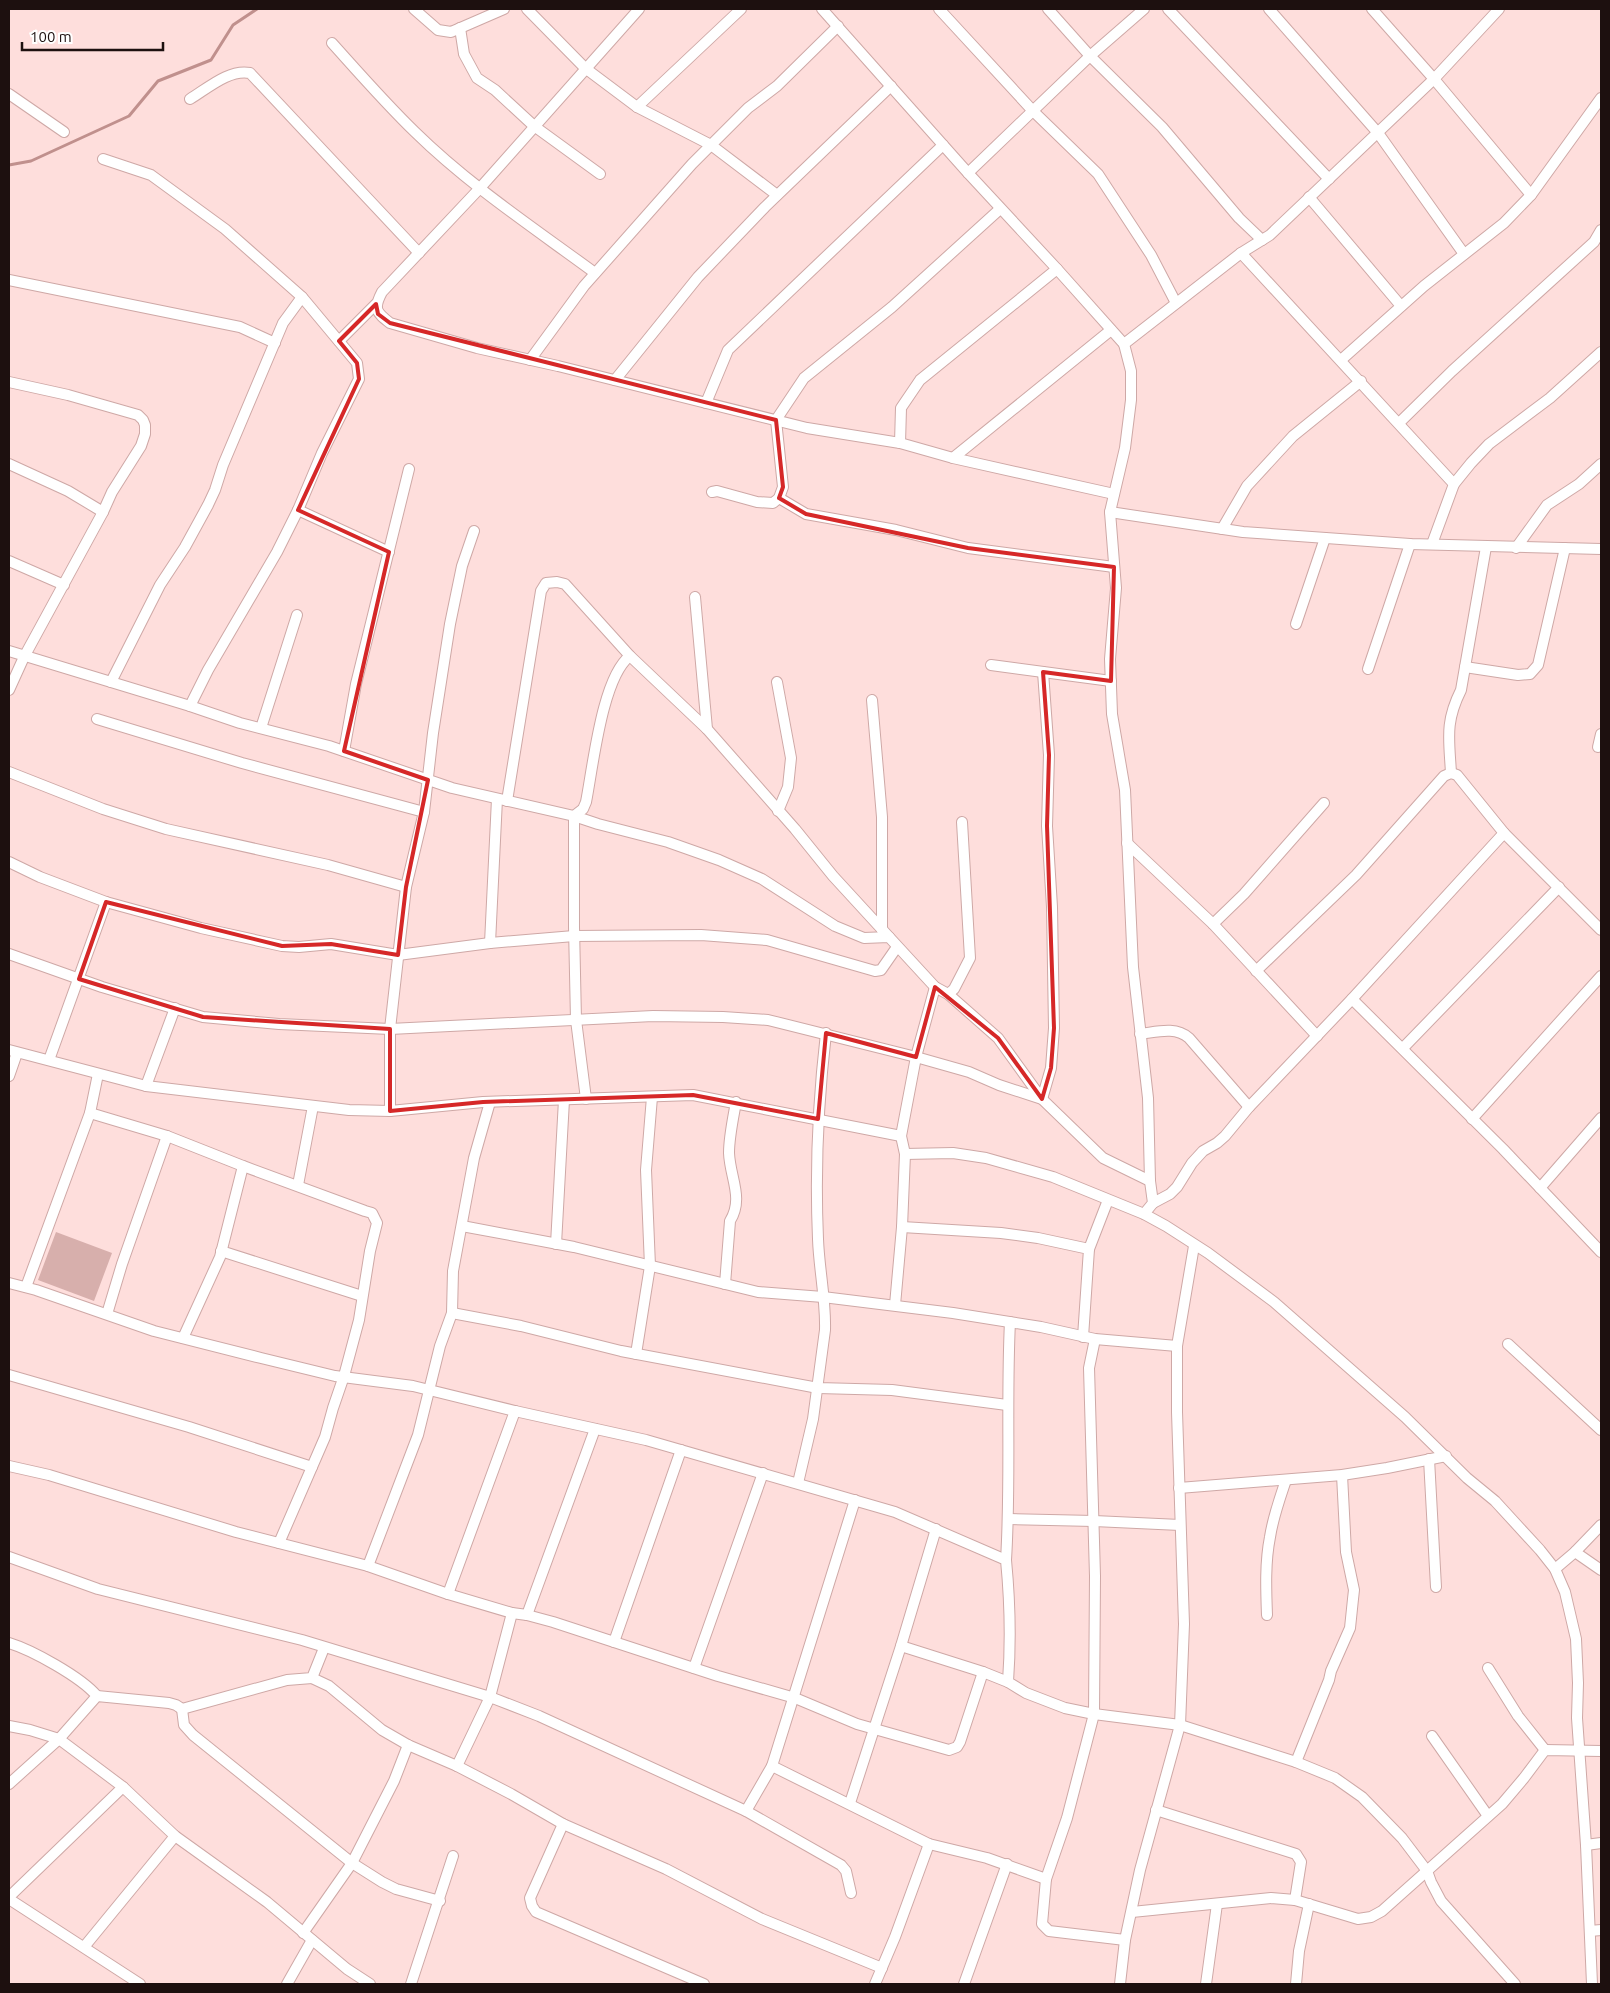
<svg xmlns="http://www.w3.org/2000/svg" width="1610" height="1993" font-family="Ubuntu,sans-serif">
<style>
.grass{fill:#d7afac}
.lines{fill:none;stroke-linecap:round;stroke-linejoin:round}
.stream{stroke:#c0908d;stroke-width:3}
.minor-casing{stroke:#cea8a6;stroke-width:12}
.minor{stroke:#fff;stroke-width:10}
.marked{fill:none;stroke:#d62828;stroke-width:4;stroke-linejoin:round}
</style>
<rect width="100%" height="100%" fill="#fededc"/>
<!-- grass -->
<path class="grass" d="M56,1232L112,1253L94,1301L38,1280Z"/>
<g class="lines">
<!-- stream -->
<path class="stream" d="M9,165L31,161L129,116L158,81L211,60L233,25L257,9"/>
<defs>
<g id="minor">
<path d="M414,9L438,30L451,32L504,9"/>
<path d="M527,9L585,68L637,107L711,145L777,195"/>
<path d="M639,9L480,188L382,292C373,309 376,312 390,323L477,348L558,366L807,428L900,443L953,458L1114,494"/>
<path d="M822,9L968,173L1057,269L1124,344"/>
<path d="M939,9L1033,111L1098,174L1151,255L1176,303"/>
<path d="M1048,9L1090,56L1162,127L1239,218L1262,240"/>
<path d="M1168,9L1329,179"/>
<path d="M1269,9L1378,133L1464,254"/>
<path d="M460,28L464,54L477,78L495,90L534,126L600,174"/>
<path d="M332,43C359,73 386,104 415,132C469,185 534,228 595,273"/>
<path d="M9,94L64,132"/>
<path d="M190,99C208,88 229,69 250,73L419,253"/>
<path d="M637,107L741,9"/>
<path d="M103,159L151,175L225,229L302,297L357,363L359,379L322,453L298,510L277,552L208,670L190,706"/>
<path d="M968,173L1090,56L1144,9"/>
<path d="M1531,195L1601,98"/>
<path d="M1309,197L1401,306"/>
<path d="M1241,253L1454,484"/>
<path d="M9,280L240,327L275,343"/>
<path d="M339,341L376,304"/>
<path d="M530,360L584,286L692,164L748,108L777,86L838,26"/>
<path d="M1341,360L1424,286L1504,223L1531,195L1434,79L1372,9"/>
<path d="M615,380L698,277L765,207L891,86"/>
<path d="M9,382L68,395L138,415L143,420L145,425V434L141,446L112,492L103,512L24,657L9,690"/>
<path d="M706,403L728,350L943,145"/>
<path d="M1399,423L1452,371L1594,242L1601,230"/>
<path d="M900,443L901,408L920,380L1057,269"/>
<path d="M953,458L1111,330"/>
<path d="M9,464L68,491L103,512"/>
<path d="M712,492L717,491L757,502L773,503L779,498L783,487L776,420L804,378L892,307L1000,209"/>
<path d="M779,498L806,514L896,530L968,548L1114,567"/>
<path d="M298,510L389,552"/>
<path d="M1110,512L1243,532L1410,544L1601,549"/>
<path d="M1222,529L1247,486L1293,436L1361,381"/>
<path d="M1432,544L1454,484L1471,463L1489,444L1550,398L1601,352"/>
<path d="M1516,548L1547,505L1579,484L1601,464"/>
<path d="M9,561L64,585"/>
<path d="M695,597L707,729"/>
<path d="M1296,624L1325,538"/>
<path d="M9,651L190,706L240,723L329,746L452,788L574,816L598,824L668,842L719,860L762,879L835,926L864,938L889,937L935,987L948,994L998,1038L1042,1099L1103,1158L1150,1181"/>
<path d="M991,665L1111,681"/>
<path d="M1465,667L1518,675L1530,674L1538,665L1565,548"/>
<path d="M1368,669L1410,544"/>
<path d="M111,682L160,585L185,547L208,505L215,490L223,465L283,323L302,297"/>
<path d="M777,682L791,758L788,787L778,811"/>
<path d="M872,700L882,817V930"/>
<path d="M97,719L242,763L424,812"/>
<path d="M261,728L297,615"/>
<path d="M1598,747L1601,734"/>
<path d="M344,751L356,684L409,469"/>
<path d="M9,772L103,809L166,829L328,865L406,887"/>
<path d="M1451,773C1449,738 1445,722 1461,690L1486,547"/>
<path d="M507,801L541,591L546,583L557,582L565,584L630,656L707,729L795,829L833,876L889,937"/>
<path d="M1127,843L1213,924L1317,1036"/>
<path d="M9,862L40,877L106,902L201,928L282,946L299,947L331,944L398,955L490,943L574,936L701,935L767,940L875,971L881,970L897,947"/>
<path d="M1213,924L1244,894L1324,803"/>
<path d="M490,943L497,799"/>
<path d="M9,954L102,987L203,1017L279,1024L390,1029L653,1016L723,1017L768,1020L916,1057L969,1072L999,1085L1042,1099L1051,1068L1054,1028L1052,907L1047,826L1049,755L1043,672"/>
<path d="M1256,971L1356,875L1444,776L1451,773L1457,775L1504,833L1601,930"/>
<path d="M948,994L954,989L970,958L962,822"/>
<path d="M1352,999L1503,1149L1601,1252"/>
<path d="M1140,1034C1157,1032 1175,1026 1189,1038L1249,1107"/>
<path d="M1403,1048L1559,887"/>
<path d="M9,1050L146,1086L349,1110L390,1111L483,1102L693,1095L901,1136"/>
<path d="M49,1060L106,902"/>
<path d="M9,1076L17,1053"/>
<path d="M146,1086L175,1008"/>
<path d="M586,1099L576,1020L574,927V816L583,809L586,802C593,767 602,677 630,656"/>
<path d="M390,1111V1029L406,887L424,812L433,733L450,624L462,566L474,531"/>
<path d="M90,1113L167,1136L243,1166L365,1211L372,1213L377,1223L370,1251L359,1320L344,1376L333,1408L325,1437L279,1543"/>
<path d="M1472,1119L1601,976"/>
<path d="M905,1154L953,1153L986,1158L1053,1177L1144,1214L1166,1226L1208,1253L1274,1302L1405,1417L1467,1478L1495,1501L1540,1550L1555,1569L1565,1592L1576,1639L1578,1683L1577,1718L1586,1845L1592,1984"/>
<path d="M298,1185L313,1106"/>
<path d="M1540,1188L1601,1118"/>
<path d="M1153,1203L1170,1194L1177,1187L1192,1163L1203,1151L1217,1143L1225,1136L1249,1107L1352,999L1504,833"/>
<path d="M1144,1214L1153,1203L1150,1181L1148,1098L1133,967L1125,790L1112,714L1110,659L1116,588L1110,512L1125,448L1131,400V371L1124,344L1241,253L1270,235L1434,79L1499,9"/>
<path d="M462,1226L574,1247L758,1292L823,1297L953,1313L1041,1327L1095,1339L1177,1346"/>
<path d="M902,1227L1001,1233L1038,1238L1089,1249L1083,1337"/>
<path d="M556,1244L564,1100"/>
<path d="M1089,1249L1108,1200"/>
<path d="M221,1251L362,1296"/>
<path d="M9,1283L36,1290L154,1331L261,1358L335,1376L413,1386L515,1411L646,1440L895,1512L1006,1560C1010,1601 1011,1641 1008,1682L1026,1693L1065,1708L1094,1714L1180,1725L1296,1762L1335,1778L1362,1797L1402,1838L1427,1871L1431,1882L1441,1901L1515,1984"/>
<path d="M725,1284L730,1221C744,1198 730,1178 729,1153C729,1137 733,1119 736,1102"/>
<path d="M26,1287L90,1113L98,1074"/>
<path d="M895,1305L902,1227L905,1154L901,1136L916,1057L935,987"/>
<path d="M452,1313L521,1326L621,1351L818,1388L892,1390L1007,1405"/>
<path d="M107,1314L122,1264L167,1136"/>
<path d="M183,1338L220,1257L243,1166"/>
<path d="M1095,1339L1089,1368L1095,1576L1094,1714L1067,1818L1046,1879L1042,1924L1049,1931L1125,1940"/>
<path d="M1508,1344L1601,1430"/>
<path d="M636,1354L650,1266L646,1170L652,1097"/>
<path d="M9,1375L189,1427L312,1467"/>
<path d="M1429,1459L1436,1587"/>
<path d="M9,1466L49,1475L236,1532L368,1566L448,1594L512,1613L527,1615L553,1622L718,1676L795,1698L857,1724L949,1750L957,1747L960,1742L983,1672"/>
<path d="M798,1483L813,1419L825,1330C826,1300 819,1269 818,1239C815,1170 818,1102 826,1033"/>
<path d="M1179,1488L1342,1475L1387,1468L1446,1456"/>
<path d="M1009,1519L1094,1521L1180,1525"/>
<path d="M1575,1552L1601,1570"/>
<path d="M9,1557L98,1589L302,1640L490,1697L539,1716L746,1811L841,1865L846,1871L851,1893"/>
<path d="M1006,1560C1011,1481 1006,1401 1010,1322"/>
<path d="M368,1566L418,1435L440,1346L452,1313L453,1271L474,1158L490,1102"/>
<path d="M1555,1569L1575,1552L1601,1525"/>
<path d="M448,1594L515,1411"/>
<path d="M527,1615L595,1429"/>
<path d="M1267,1615C1266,1589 1265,1562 1270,1537C1273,1517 1280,1498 1286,1480"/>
<path d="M614,1642L681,1450"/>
<path d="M9,1643C32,1650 81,1677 97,1696"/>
<path d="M901,1646L983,1672L1008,1682"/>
<path d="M694,1668L763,1473"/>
<path d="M1488,1668L1518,1716L1545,1750"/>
<path d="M312,1678L329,1686L382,1730L408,1745L457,1766L511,1794L563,1824L666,1869L762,1919L882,1968"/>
<path d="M182,1709L184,1725L193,1735L352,1863L382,1882L396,1889L440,1901"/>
<path d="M9,1726L30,1730L59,1739L123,1787L175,1836L267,1902L347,1969L370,1984"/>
<path d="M1432,1736L1488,1816"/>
<path d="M1296,1762L1329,1680L1331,1671L1350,1628L1353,1599L1354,1590L1346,1552L1342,1475"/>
<path d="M457,1766L490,1697L512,1613"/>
<path d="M772,1766L929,1844L987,1858L1046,1879"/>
<path d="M9,1784L59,1739L97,1696L169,1703L176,1705L182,1709L287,1680L312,1678L324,1648"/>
<path d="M850,1803L901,1646L936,1529"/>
<path d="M1156,1810L1296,1854L1301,1862L1295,1900"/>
<path d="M746,1811L772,1766L855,1500"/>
<path d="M563,1824L530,1898L532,1906L536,1912L704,1984"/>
<path d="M1586,1845L1601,1843"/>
<path d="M9,1897L123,1787"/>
<path d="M9,1899L140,1984"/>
<path d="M1132,1912L1271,1898L1295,1900L1358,1919L1371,1917L1382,1911L1502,1804L1524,1778L1545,1750L1601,1751"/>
<path d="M1590,1931L1601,1930"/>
<path d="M303,1933L352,1863L394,1781L408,1745"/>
<path d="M84,1947L175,1836"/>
<path d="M287,1984L312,1940"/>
<path d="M411,1984L453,1856"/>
<path d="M875,1984L895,1937L929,1844"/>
<path d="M964,1984L1007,1864"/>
<path d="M1120,1984L1125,1940L1140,1870L1180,1725L1184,1624L1177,1412V1346L1194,1246"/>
<path d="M1206,1984L1217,1904"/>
<path d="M1296,1984L1299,1951L1309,1904"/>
</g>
</defs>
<!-- minor casing -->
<use href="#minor" class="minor-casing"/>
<!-- minor -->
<use href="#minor" class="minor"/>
</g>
<!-- marked area -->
<path class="marked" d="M376,304L378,314L390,323L776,420L783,487L779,498L806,514L968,548L1114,567L1111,681L1043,672L1049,755L1047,826L1054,1028L1051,1068L1042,1099L998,1038L935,987L916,1057L826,1033L818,1119L693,1095L483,1102L390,1111V1029L203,1017L79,979L106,902L282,946L331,944L398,955L406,887L428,780L344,751L389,552L298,510L359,379L357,363L339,341Z"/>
<!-- border -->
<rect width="1610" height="1993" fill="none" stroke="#1d100f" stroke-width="20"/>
<!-- scale -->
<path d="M22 42v8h141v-8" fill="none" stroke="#1d100f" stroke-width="2.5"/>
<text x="30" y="42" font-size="15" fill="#1d100f" stroke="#ffffff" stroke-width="4" paint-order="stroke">100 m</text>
</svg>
